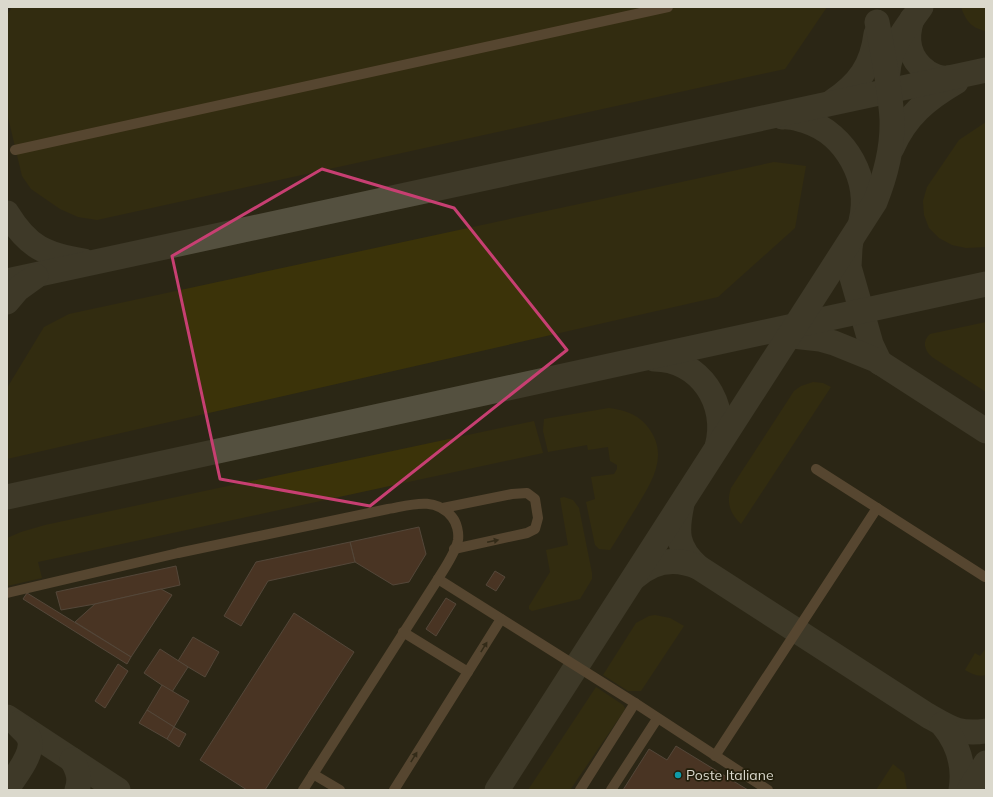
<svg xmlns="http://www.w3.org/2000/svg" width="993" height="797" font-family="Mulish,sans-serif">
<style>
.green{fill:#3b3309}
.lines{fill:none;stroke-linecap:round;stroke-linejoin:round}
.taxiway{stroke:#54503f;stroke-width:25}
.building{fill:#6d4634;stroke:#846e64}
.minor{stroke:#8a6d51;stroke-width:10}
.oneway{fill:#3c321c}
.marked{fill:none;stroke:#c73f72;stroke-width:3;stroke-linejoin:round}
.culture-dot{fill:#0f9aa8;stroke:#221e0b;stroke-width:1.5}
.labels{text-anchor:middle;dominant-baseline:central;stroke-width:3.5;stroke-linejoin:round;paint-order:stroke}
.poi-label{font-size:14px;fill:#dbd9cd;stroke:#221e0b;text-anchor:start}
</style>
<rect width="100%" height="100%" fill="#2b2715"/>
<!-- green -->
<g class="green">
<path d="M12,7H827L785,69L97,220L78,217L60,209L31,189L22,176L7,113V15Z"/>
<path d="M961,7H986V31C971,28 966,21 961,7Z"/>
<path d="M986,122V247L966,248L952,245L939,238L929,228L924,215L923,201L927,187L959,140Z"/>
<path d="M774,162L806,166L795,228L718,297L7,459V388L44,327L69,314Z"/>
<path d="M986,322V392L932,357C924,350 922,341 930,334Z"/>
<path d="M813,382L823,383L831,387L741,524C730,514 726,502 731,488L794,391L801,386Z"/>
<path d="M609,408C626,410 640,415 650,430C669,458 650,484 636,508C627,522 619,536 610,550L599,549L595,545L586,502L595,499L591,477L614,474L617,469V465L610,461L608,447L588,450L587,445L548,452L543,431L544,419Z"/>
<path d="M534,421L543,453L38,562L42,578L7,586V538L21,532L45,525Z"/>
<path d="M564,497L573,500L579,508L592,573V579L580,599L532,611L529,609V606L550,572L546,550L568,545L560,498Z"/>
<path d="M655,615L670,618L684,626L641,691H628L603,675L636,623L649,616Z"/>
<path d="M986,648V675C978,677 972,674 965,670L975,653L980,656Z"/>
<path d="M596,687L623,705L625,708L624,711L570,790H528Z"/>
<path d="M893,764L904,773L907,790H876Z"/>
</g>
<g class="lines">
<!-- taxiway -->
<g class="taxiway">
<path d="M912,19C905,39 909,59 927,72C934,76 940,79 948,78"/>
<path d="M888,72C890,46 906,28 921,7"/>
<path d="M832,102C859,84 872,66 876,34"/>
<path d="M782,117C790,116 798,119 806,121C846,134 871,180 861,221"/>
<path d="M892,148C906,116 927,99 956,82"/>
<path d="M7,213C28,247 45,255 84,261"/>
<path d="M851,241L850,248L849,267L871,344L880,363"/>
<path d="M7,281L986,70"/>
<path d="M7,302L18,289L36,276"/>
<path d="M784,335L820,339L834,343L876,360L986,431"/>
<path d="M654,359C700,359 729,404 717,447"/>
<path d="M7,497L986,284"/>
<path d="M682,504C676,532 676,547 698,567"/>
<path d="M634,578C652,561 675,557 698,567L927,715C950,728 958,735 986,731"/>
<path d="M7,717L118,790"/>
<path d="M942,724C958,743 965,766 961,790"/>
<path d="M72,760C78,770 81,779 77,790"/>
<path d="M7,789C15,776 37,751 28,736C25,731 20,728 17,724"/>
<path d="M497,790L875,202C885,177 893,147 892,119C890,86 883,54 877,22"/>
<path d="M969,790L986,763"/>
</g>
</g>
<!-- building -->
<g class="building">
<path d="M419,527L426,554L409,582L393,585L355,562L350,542Z"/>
<path d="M350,542L355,562L268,581L241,626L224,616L256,562Z"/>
<path d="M176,566L180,585L95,604L61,610L56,592Z"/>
<path d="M495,571L505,577L496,591L486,585Z"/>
<path d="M161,589L172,595L131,657L75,622L95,604Z"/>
<path d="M27,593L131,657L127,664L23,599Z"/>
<path d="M446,598L456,604L436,636L426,629Z"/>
<path d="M294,613L354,652L265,790H247L200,760Z"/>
<path d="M193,637L219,652L205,677L178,661Z"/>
<path d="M160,649L188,667L172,692L144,673Z"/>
<path d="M118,664L128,671L105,708L95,701Z"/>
<path d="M162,685L189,701L174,727L147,710Z"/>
<path d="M147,710L174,727L167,739L139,723Z"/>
<path d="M174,727L186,734L179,747L167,739Z"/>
<path d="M676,746L748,790H623L649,749L667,760Z"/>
</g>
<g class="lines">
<!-- minor -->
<g class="minor">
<path d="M15,150L668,7"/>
<path d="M816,469L985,577"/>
<path d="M443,508L512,494L527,493L535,499L538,518L535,529L527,533L454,549"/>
<path d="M438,579L635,703L768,790"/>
<path d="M7,593L178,553L388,509C411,505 435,496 452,517C457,523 459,533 458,540C456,552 444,569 438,579L303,790"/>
<path d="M403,632L468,672"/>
<path d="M715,756L877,508"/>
<path d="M313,774L340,790"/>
<path d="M394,790L501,619"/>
<path d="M580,790L635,703"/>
<path d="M611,790L657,719"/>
</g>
</g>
<!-- one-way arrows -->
<defs><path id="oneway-solid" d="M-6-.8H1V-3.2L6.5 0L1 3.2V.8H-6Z"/></defs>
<g class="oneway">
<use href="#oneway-solid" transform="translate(493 541) rotate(-12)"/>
<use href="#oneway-solid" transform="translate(484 647) rotate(-58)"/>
<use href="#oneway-solid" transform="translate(414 757) rotate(-58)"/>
</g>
<!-- marked area -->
<path d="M0 0H993V797H0ZM322,169L454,208L567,350L370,506L220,479L172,256Z" fill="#2b2715" fill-opacity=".55" fill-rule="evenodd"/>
<path class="marked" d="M322,169L454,208L567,350L370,506L220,479L172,256Z"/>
<!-- markers -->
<circle class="culture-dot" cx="678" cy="775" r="4"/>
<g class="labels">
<!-- poi labels -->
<g class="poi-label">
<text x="686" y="775">Poste Italiane</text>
</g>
</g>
<!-- border -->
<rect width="993" height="797" fill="none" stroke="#dbd9cd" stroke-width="16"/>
</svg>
